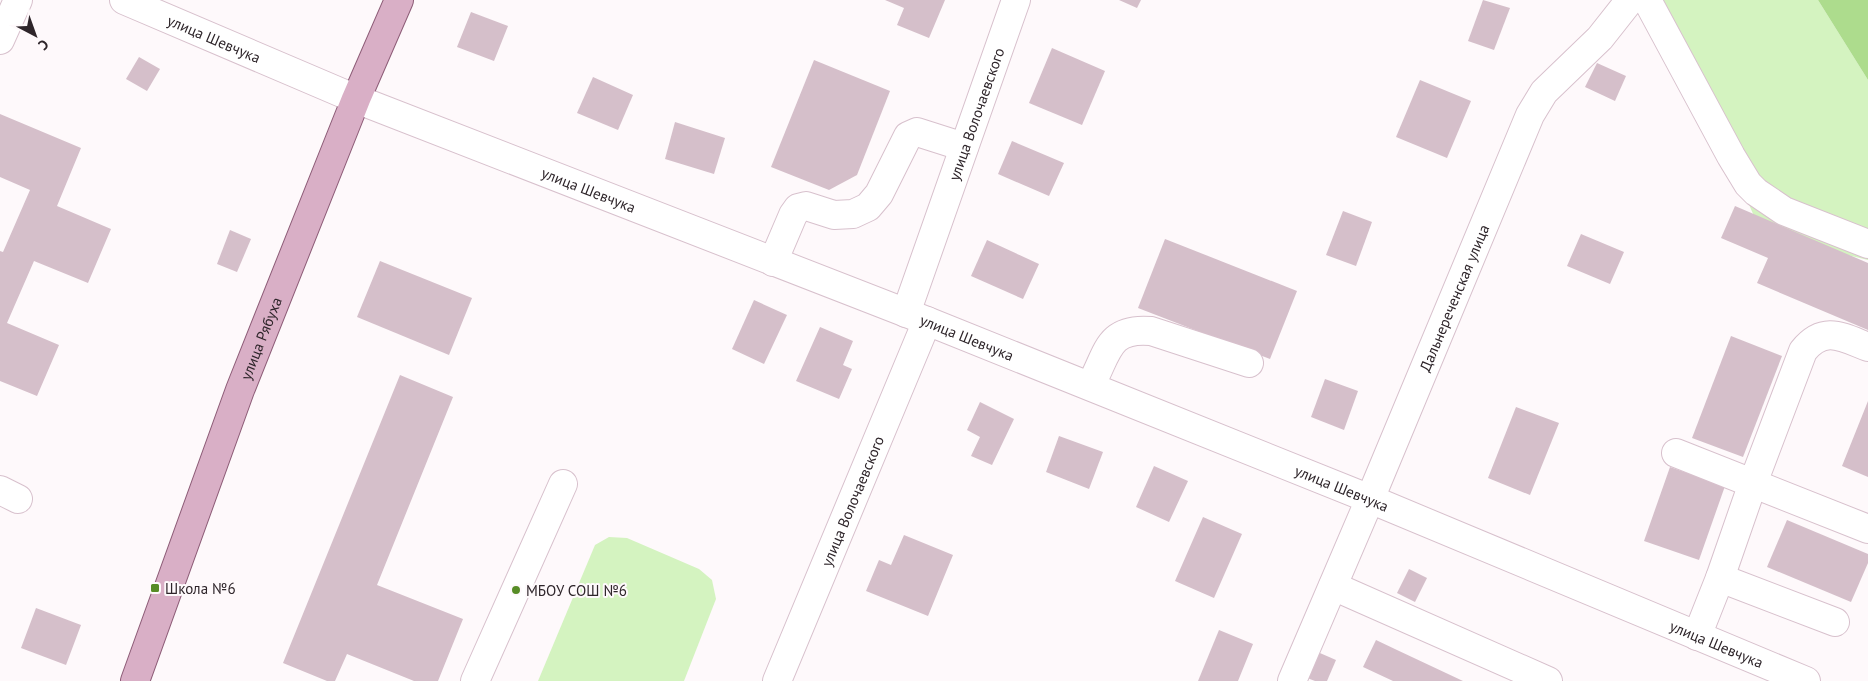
<svg xmlns="http://www.w3.org/2000/svg" width="1868" height="681" font-family="'PT Sans',sans-serif">
<style>
.green{fill:#d4f3c0}
.water{fill:#addc8d}
.building{fill:#d5bfca}
.lines{fill:none;stroke-linecap:round;stroke-linejoin:round}
.minor-casing{stroke:#d8c1cd;stroke-width:30}
.major-casing{stroke:#8d5c77;stroke-width:30}
.minor{stroke:#fff;stroke-width:28}
.major{stroke:#d9afc6;stroke-width:28}
.poi-dot{fill:#578c26;stroke:#fef9fb;stroke-width:2}
.labels{text-anchor:middle;dominant-baseline:central;stroke-width:4;stroke-linejoin:round;paint-order:stroke}
.street-label{font-size:15px;fill:#2e252a;stroke:#fef9fb}
.poi-label{font-size:15px;fill:#2e252a;stroke:#fef9fb;text-anchor:start}
</style>
<rect width="100%" height="100%" fill="#fef9fb"/>
<!-- green -->
<g class="green">
<path d="M1650,0H1818L1868,80V260L1831,251L1754,216L1674,34Z"/>
<path d="M609,537L627,538L699,569L712,580L716,599L684,681H538L595,545Z"/>
</g>
<!-- water -->
<path class="water" d="M1818,0H1868V80Z"/>
<!-- building -->
<g class="building">
<path d="M885,0H945L929,38L897,25L904,8Z"/>
<path d="M1119,0H1141L1137,8Z"/>
<path d="M1483,0L1510,8L1494,50L1468,41Z"/>
<path d="M471,12L508,26L494,61L457,47Z"/>
<path d="M1052,48L1105,71L1082,125L1029,103Z"/>
<path d="M139,57L160,69L147,91L126,79Z"/>
<path d="M814,60L890,91L857,175L829,190L771,167Z"/>
<path d="M1597,63L1626,76L1615,101L1585,87Z"/>
<path d="M593,77L633,95L618,130L577,113Z"/>
<path d="M1420,80L1471,101L1447,158L1396,137Z"/>
<path d="M0,114L81,148L57,206L111,229L88,283L34,261L7,323L59,345L37,396L0,381V251L3,252L30,190L0,177Z"/>
<path d="M675,122L725,138L714,174L665,159Z"/>
<path d="M1012,141L1064,163L1049,196L998,174Z"/>
<path d="M1735,206L1868,263V330L1757,283L1768,258L1721,238Z"/>
<path d="M1343,211L1372,222L1356,266L1326,255Z"/>
<path d="M230,230L251,239L237,272L217,264Z"/>
<path d="M1581,234L1624,252L1610,284L1567,266Z"/>
<path d="M1165,239L1297,291L1270,359L1138,308Z"/>
<path d="M987,240L1039,264L1023,299L971,276Z"/>
<path d="M380,261L472,298L449,355L357,317Z"/>
<path d="M754,300L787,315L764,364L732,349Z"/>
<path d="M820,327L853,341L843,365L852,369L839,399L796,381Z"/>
<path d="M1731,336L1782,356L1743,457L1692,438Z"/>
<path d="M400,375L453,397L377,585L463,619L438,681H414L347,654L335,681H327L283,663Z"/>
<path d="M1325,379L1358,391L1344,430L1311,417Z"/>
<path d="M1868,401V477L1842,466Z"/>
<path d="M980,402L1014,419L992,465L971,456L980,437L967,430Z"/>
<path d="M1516,407L1559,423L1530,495L1488,478Z"/>
<path d="M1059,436L1103,452L1089,489L1046,472Z"/>
<path d="M1154,466L1188,481L1169,522L1136,507Z"/>
<path d="M1670,467L1725,486L1699,560L1644,541Z"/>
<path d="M1203,517L1242,534L1214,598L1175,581Z"/>
<path d="M1787,520L1868,554V563L1851,602L1767,567Z"/>
<path d="M904,535L953,555L928,616L866,591L879,560L891,565Z"/>
<path d="M1409,569L1427,578L1415,602L1397,593Z"/>
<path d="M36,608L81,625L66,665L21,648Z"/>
<path d="M1219,630L1253,644L1238,681H1198Z"/>
<path d="M1376,640L1397,650L1463,681H1393L1363,667Z"/>
<path d="M1313,650L1336,660L1327,681H1315L1302,676Z"/>
</g>
<g class="lines">
<defs>
<g id="minor">
<path id="s1" d="M124,0L356,99L927,321L1370,499L1806,681"/>
<path d="M1647,0L1731,156L1748,184L1756,192L1784,211L1868,244"/>
<path d="M0,40L18,0"/>
<path d="M773,262L793,215L798,208L806,206L834,215L853,214L868,207L879,194L908,136L917,132L964,147"/>
<path id="s2" d="M906,313L1016,0"/>
<path d="M1090,386C1108,355 1106,327 1151,331L1249,363"/>
<path d="M1676,453L1868,529"/>
<path d="M0,490L18,499"/>
<path d="M1720,578L1835,622"/>
<path d="M1333,586L1548,681"/>
<path d="M1697,636L1720,578L1753,483L1803,351C1824,325 1842,337 1868,347"/>
<path d="M475,681L563,484"/>
<path id="s3" d="M777,681L927,321"/>
<path id="s4" d="M1292,681L1370,499L1530,115L1544,92L1600,38L1630,0"/>
</g>
<g id="major">
<path id="s5" d="M135,681L240,390L356,99L399,0"/>
</g>
</defs>
<!-- minor casing -->
<use href="#minor" class="minor-casing"/>
<!-- major casing -->
<use href="#major" class="major-casing"/>
<!-- minor -->
<use href="#minor" class="minor"/>
<!-- major -->
<use href="#major" class="major"/>
</g>
<!-- markers -->
<g class="poi-dot">
<rect x="150" y="583" width="10" height="10" rx="2.5"/>
<circle cx="516" cy="590" r="5"/>
</g>
<g class="labels">
<!-- street labels -->
<g class="street-label">
<text stroke="none"><textPath href="#s1" startOffset="98">улица Шевчука</textPath></text>
<text stroke="none"><textPath href="#s2" startOffset="211">улица Волочаевского</textPath></text>
<text stroke="none"><textPath href="#s1" startOffset="502">улица Шевчука</textPath></text>
<text stroke="none"><textPath href="#s4" startOffset="416">Дальнереченская улица</textPath></text>
<text stroke="none"><textPath href="#s1" startOffset="908">улица Шевчука</textPath></text>
<text stroke="none"><textPath href="#s5" startOffset="365">улица Рябуха</textPath></text>
<text stroke="none"><textPath href="#s1" startOffset="1312">улица Шевчука</textPath></text>
<text stroke="none"><textPath href="#s3" startOffset="195">улица Волочаевского</textPath></text>
<text stroke="none"><textPath href="#s1" startOffset="1718">улица Шевчука</textPath></text>
</g>
<!-- poi labels -->
<g class="poi-label">
<text x="165" y="588">Школа №6</text>
<text x="526" y="590">МБОУ СОШ №6</text>
</g>
</g>
<!-- north arrow -->
<g transform="translate(35 35) rotate(139)" stroke="#fef9fb" stroke-width="4" paint-order="stroke">
<path d="M0-4L9 19L0 12L-9 19Z" fill="#2e252a"/>
<text y="-8" font-size="14" font-weight="bold" text-anchor="middle" fill="#2e252a">С</text>
</g>
</svg>
